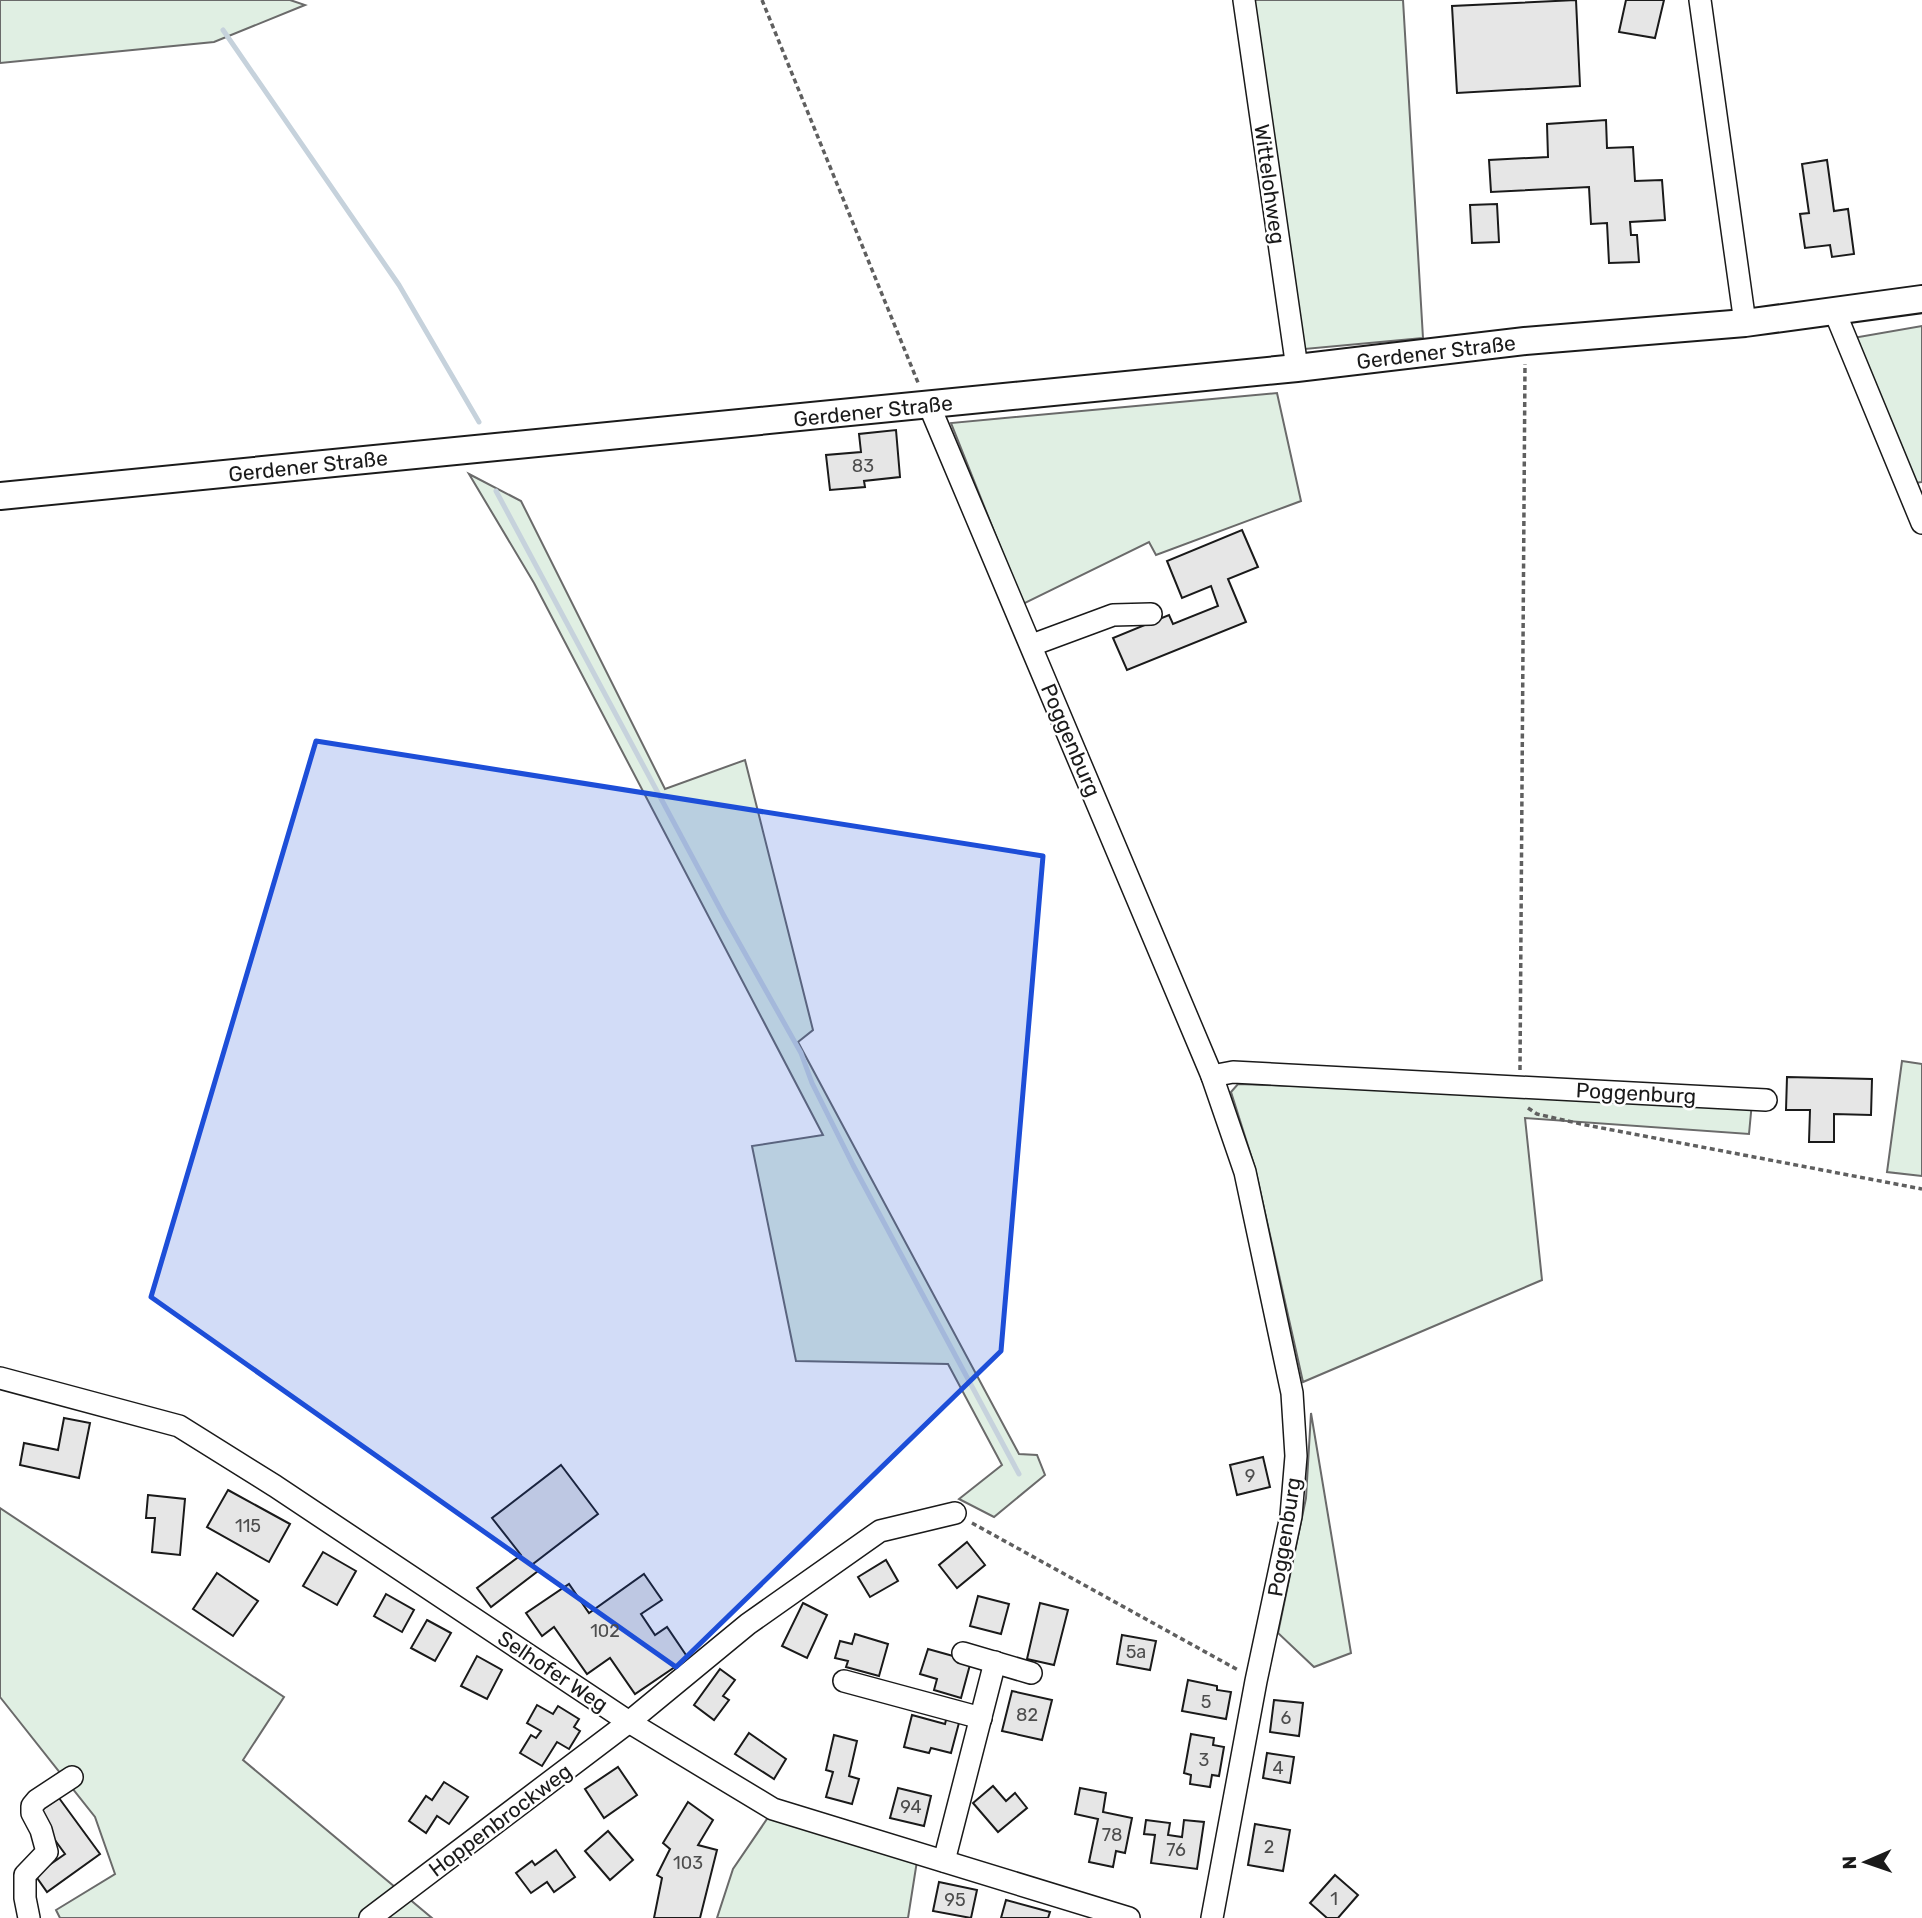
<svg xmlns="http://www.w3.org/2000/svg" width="1922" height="1918" font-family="Rubik,sans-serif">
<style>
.green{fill:#e0efe3;stroke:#6a6a6a;stroke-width:2}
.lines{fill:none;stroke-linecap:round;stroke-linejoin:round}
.stream{stroke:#c6d2dc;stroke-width:5}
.building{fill:#e6e6e6;stroke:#1a1a1a;stroke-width:2}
.minor-casing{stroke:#1a1a1a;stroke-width:24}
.major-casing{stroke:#1a1a1a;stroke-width:30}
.path{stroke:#5f5f5f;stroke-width:3.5;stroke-dasharray:5 3.5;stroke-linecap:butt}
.minor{stroke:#fff;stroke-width:21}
.major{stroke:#fff;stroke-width:26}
.marked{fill:#1d4ed8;fill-opacity:0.2;stroke:#1d4ed8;stroke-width:5;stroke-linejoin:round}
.labels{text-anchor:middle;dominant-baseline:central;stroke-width:5;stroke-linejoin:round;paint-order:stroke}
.number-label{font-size:18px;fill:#4d4d4d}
.street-label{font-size:21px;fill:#1a1a1a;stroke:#fff}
</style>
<rect width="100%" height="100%" fill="#fff"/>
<!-- green -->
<g class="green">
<path d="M0,0H290L305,5L214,42L0,63Z"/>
<path d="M1249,0H1403L1423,338L1294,350Z"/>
<path d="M1922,326V482L1915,483L1853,338Z"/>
<path d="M1277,393L1301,501L1156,555L1149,542L1023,604L951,423Z"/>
<path d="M469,474L521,501L665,789L745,760L813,1030L798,1042L1019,1454L1037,1455L1045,1475L994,1517L959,1499L1002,1465L948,1364L796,1361L752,1146L823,1135L534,583Z"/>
<path d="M1902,1061L1922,1064V1176L1887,1172Z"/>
<path d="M1238,1084L1752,1102L1749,1134L1525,1118L1542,1280L1303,1382L1255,1168L1231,1092Z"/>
<path d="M1311,1413L1351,1653L1314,1667L1278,1633L1306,1498Z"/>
<path d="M0,1508L284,1697L243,1760L432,1918H60L56,1910L115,1874L95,1817L0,1697Z"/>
<path d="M769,1816L917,1861L908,1918H717L733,1869Z"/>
</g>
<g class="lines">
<!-- stream -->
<g class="stream">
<path d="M223,30L399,285L479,422"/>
<path d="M496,491L724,916L801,1053L812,1083L853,1165L1019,1474"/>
</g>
</g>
<!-- building -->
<g class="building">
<path d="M1576,0L1580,86L1457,93L1452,6Z"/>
<path d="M1626,0H1664L1655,38L1619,32Z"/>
<path d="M1606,120L1607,148L1633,147L1635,181L1662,180L1665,220L1630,222L1631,235H1637L1639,262L1609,263L1607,223L1591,224L1589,187L1491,192L1489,160L1548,157L1547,124Z"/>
<path d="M1827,160L1834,211L1848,209L1854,254L1832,257L1830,245L1805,248L1800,214L1809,213L1802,164Z"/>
<path d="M1497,204L1499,242L1472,243L1470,205Z"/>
<path d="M896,430L900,477L864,481L865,487L830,490L826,455L861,452L859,434Z"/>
<path d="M1242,530L1258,567L1228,579L1246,622L1127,670L1113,638L1169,615L1173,624L1218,606L1211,586L1182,598L1167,561Z"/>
<path d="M1787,1077L1872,1079L1871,1115L1834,1114V1142H1809L1810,1110H1786Z"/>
<path d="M64,1418L90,1423L79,1478L20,1465L24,1443L58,1450Z"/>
<path d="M1263,1457L1270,1487L1237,1495L1230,1465Z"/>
<path d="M561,1465L598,1514L533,1564L538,1571L491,1607L477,1588L521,1555L492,1518Z"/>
<path d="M228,1490L290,1524L269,1562L207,1527Z"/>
<path d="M148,1495L185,1499L180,1555L152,1552L155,1518H146Z"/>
<path d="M967,1542L985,1565L957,1588L939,1565Z"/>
<path d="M323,1552L356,1571L337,1605L303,1586Z"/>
<path d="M886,1560L898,1581L870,1597L858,1577Z"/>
<path d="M217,1573L258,1601L233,1636L193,1609Z"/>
<path d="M644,1574L662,1600L641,1614L655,1635L667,1627L688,1658L635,1694L610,1658L587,1674L554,1627L542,1636L526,1613L569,1584L589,1613Z"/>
<path d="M386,1594L414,1610L402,1632L374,1616Z"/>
<path d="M978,1596L1009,1604L1001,1634L970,1626Z"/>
<path d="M803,1603L827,1615L807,1658L782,1646Z"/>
<path d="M1040,1603L1068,1610L1054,1665L1027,1659Z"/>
<path d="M427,1620L451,1633L435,1661L411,1648Z"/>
<path d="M855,1634L888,1644L879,1676L846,1667L848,1661L835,1658L840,1641L852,1644Z"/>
<path d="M1122,1635L1156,1641L1150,1670L1117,1664Z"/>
<path d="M928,1649L971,1661L961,1698L934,1690L937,1679L920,1674Z"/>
<path d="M477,1656L502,1670L487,1699L461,1686Z"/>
<path d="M720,1669L735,1680L723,1696L729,1700L714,1720L694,1705Z"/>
<path d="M1188,1680L1217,1686V1690L1231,1692L1226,1719L1182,1711Z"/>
<path d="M1012,1691L1052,1700L1042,1740L1002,1731Z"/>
<path d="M1274,1700L1303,1703L1299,1736L1270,1732Z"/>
<path d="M537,1705L553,1714L558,1706L579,1719L574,1727L580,1731L569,1749L557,1742L542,1766L520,1753L531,1735L536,1738L541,1731L527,1723Z"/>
<path d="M912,1715L945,1724L947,1716L960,1719L951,1753L931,1748L929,1753L904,1747Z"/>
<path d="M749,1733L786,1759L774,1779L735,1754Z"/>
<path d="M1191,1734L1214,1738L1213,1745L1224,1747L1219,1776L1212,1775L1210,1787L1190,1784L1191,1775L1184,1773Z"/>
<path d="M834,1735L857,1741L849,1776L859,1779L852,1804L826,1797L833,1772L826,1770Z"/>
<path d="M1267,1753L1294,1757L1290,1783L1263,1778Z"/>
<path d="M618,1767L637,1795L604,1818L585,1789Z"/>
<path d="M444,1782L468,1797L449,1824L437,1816L426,1833L409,1821L426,1796L432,1800Z"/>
<path d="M993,1786L1006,1801L1015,1793L1027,1808L998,1832L973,1803Z"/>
<path d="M898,1788L931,1796L924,1826L890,1818Z"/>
<path d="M1080,1788L1106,1793L1103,1812L1132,1818L1125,1853L1116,1851L1113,1867L1089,1862L1098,1819L1075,1814Z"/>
<path d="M59,1798L100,1854L47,1892L35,1875L65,1854L36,1814Z"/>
<path d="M688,1802L713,1820L698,1845L717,1850L700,1918H654L662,1878L657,1875L670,1849L663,1843Z"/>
<path d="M1146,1820L1170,1823L1168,1835L1182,1837L1184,1820L1204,1822L1197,1869L1151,1863L1155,1835L1144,1834Z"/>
<path d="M1255,1824L1290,1830L1283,1871L1248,1865Z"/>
<path d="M608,1831L633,1860L610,1880L585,1851Z"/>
<path d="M556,1850L575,1877L554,1892L547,1882L531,1893L516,1873L532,1861L535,1865Z"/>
<path d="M1335,1875L1358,1895L1338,1918H1327L1310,1903Z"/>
<path d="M939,1882L977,1890L971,1918L933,1911Z"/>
<path d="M1006,1900L1050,1912L1048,1918H1001Z"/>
</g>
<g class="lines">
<defs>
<g id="minor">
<path d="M1244,0L1297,368"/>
<path d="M1700,0L1745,323"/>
<path d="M1834,310L1922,523"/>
<path d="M929,405L1212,1076L1245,1172L1292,1393L1296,1456L1291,1516L1256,1681L1212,1918"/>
<path d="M1032,645L1113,615L1151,614"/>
<path d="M1212,1076L1233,1072L1766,1100"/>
<path d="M0,1378L179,1426L275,1486L629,1722L773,1809L1129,1918"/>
<path d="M963,1653L1031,1673"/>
<path d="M844,1681L981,1718"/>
<path d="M944,1861L995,1662"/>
<path d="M29,1918L25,1898V1875L47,1852L41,1830L32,1813V1806L37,1800L72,1777"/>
<path d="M370,1918L629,1722L748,1624L880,1531L955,1513"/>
</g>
<path id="major" d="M0,496L1297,368L1525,341L1745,323L1922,299"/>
</defs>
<!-- minor casing -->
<use href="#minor" class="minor-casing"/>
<!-- major casing -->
<use href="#major" class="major-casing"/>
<!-- path -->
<g class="path">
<path d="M762,0L919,385"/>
<path d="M1520,1070L1525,364"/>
<path d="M1528,1108L1537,1114L1581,1124L1922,1189"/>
<path d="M972,1523L1238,1670"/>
</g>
<!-- minor -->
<use href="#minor" class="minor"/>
<!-- major -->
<use href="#major" class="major"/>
</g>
<!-- marked area -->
<path class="marked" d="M316,741L1043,856L1001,1351L676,1667L151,1297Z"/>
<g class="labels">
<!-- number labels -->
<g class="number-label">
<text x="863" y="466">83</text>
<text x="1250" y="1476">9</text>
<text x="248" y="1526">115</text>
<text x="605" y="1631">102</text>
<text x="1136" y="1652">5a</text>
<text x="1206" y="1702">5</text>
<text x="1027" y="1715">82</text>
<text x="1286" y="1718">6</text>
<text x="1204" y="1760">3</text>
<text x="1278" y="1768">4</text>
<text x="911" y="1807">94</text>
<text x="1112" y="1835">78</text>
<text x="1269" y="1847">2</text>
<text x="1176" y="1850">76</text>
<text x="688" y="1863">103</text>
<text x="1334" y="1899">1</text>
<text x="955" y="1900">95</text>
</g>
<!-- street labels -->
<g class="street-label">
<text transform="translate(1270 184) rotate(82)">Wittelohweg</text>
<text transform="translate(1436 352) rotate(-7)">Gerdener Straße</text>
<text transform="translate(873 411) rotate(-6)">Gerdener Straße</text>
<text transform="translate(308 466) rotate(-6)">Gerdener Straße</text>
<text transform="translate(1071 740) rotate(67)">Poggenburg</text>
<text transform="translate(1636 1093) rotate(3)">Poggenburg</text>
<text transform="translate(1284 1537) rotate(-81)">Poggenburg</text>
<text transform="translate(553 1671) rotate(34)">Selhofer Weg</text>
<text transform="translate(500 1820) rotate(-37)">Hoppenbrockweg</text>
</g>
</g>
<!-- north arrow -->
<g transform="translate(1866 1862) rotate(268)" stroke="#ffffff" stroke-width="5" paint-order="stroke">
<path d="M0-5L12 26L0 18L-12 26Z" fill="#1a1a1a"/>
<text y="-10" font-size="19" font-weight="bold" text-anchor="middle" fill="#1a1a1a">N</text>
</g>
</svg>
